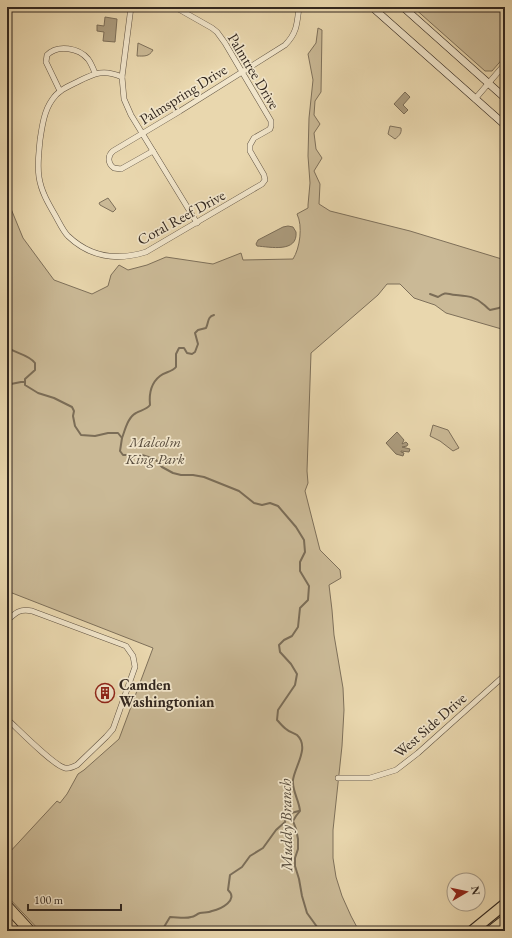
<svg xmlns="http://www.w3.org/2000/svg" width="512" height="938" font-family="'EB Garamond',serif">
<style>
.green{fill:#cab996;stroke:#7e705a}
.water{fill:#ab9b7d;stroke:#7b6d57}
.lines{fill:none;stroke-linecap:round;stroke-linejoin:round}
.stream{stroke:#7b6d57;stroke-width:2}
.street-casing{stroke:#605343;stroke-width:6}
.secondary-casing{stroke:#32271f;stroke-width:8}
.highway-casing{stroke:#32271f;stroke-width:12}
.street{stroke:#f1e5ca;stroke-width:5}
.secondary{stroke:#f1e5ca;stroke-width:7}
.highway{stroke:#e9d7ae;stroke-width:10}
.labels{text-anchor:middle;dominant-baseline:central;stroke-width:3.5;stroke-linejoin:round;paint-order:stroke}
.street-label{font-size:15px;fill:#32271f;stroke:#f1e5ca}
.park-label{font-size:15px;font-style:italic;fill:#584c3d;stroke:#f1e5ca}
.poi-label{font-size:15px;font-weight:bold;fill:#32271f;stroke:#f1e5ca;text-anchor:start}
.water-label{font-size:16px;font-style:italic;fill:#564a3b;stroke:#f1e5ca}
</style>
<rect width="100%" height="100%" fill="#e9d7ae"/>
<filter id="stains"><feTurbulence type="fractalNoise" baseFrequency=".005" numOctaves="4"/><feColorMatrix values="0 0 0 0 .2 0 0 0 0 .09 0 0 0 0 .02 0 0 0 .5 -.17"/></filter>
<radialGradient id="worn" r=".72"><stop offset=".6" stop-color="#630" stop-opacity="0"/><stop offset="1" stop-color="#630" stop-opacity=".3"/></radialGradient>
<!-- green -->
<g class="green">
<path d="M413,7H505V56L492,71H485Z"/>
<path d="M318,28L322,30L321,92L315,101L314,115L320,124L314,133L316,149L322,158L314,171L320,184L319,204L330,211L410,231L505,260V330L446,313L435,305L414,298L400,284H387L378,295L311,353L307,471L308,483L305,491L320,550L340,570L341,578L329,585L332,610L334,635L343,688L344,710L342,746L333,830V858L336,877L342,896L351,916L359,931H40L7,896V855L57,801L60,803L67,794L78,774L84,770L119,739L153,648L7,591V199L23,238L54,280L92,294L108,286L111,275L119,265L128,270L147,265L166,257L213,264L241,253L243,260L293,259C300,248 303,226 297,214L308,208V205L310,183L308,156L309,118L313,80L308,54L316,43Z"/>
<path d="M138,43L153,50C149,57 144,56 137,56Z"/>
<path d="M390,126L401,128C402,133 399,136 395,139L388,134Z"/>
<path d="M108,198L116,209L113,212L100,205L99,203Z"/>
<path d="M433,425L448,430L459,448L453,451L440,441L430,436Z"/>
</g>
<!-- water -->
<g class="water">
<path d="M105,17L117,19L115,42L103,41L104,32L97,31V25L104,26Z"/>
<path d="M405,92L410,97L403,105L408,110L404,114L394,104Z"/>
<path d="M288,226L293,227L296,232C298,253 270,247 257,246L256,244L258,240L283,227Z"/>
<path d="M397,432L404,440L402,444L406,442L408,444L407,446L402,447L410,449L409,452L401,451V452L404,453L403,456L396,454L386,443Z"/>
</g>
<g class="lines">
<!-- stream -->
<g class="stream">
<path d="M430,294L438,297C447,291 446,294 456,295C467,296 474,296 483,304C486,306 487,308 490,310L499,308L505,304"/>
<path d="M7,347C16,354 28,354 35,363V370L25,379V385L38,393L54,398L72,407L74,411L73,416L75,426L81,435L95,436L108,433H118L122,438L120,451L123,455H142L155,459L162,467L173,473L181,475H193L204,477L239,491L254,503L262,505L270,503L278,506L296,527L304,540L305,552L300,562V571L309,586L308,600L300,608L298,627L292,636L284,640L279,645L280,652L291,664L297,674L295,685L278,710L277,720C280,723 283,727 286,729C289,732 294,733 297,735C310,747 295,766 293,780C292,791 299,800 300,811L296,816L293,821L296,829L298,839V849L295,858V866L299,879L302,896L307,913L320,931"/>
<path d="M7,395L11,384L21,382H25"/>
<path d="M7,406V419"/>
<path d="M122,438C125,430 128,417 136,413C141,410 146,410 150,405C149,395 151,383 160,376C165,372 172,372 176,367V354L179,348H184L187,353L192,354L195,352L198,344L195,333L198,330L206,328C209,322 207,317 214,315"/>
<path d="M152,931L164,927L170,917C177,917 185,919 191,917C195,917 196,914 200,913C204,912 208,913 212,911C221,909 239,900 228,890L230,875L242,867L250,856L263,848L276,830L285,822L286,817L291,813L299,811"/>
</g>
<defs>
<g id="street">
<path d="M131,7L122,77L124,99L131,115L197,223"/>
<path d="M122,77C104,69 95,73 79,81C69,86 58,90 52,100C44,111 42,127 40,140C39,152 37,165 39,177C41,191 48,203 55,215C59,222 63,231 68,236C91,258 117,261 146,252L262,184L265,180L264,175L250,151V145L254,138L270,129L271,126V121L225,43L217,32L212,28L175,7"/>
<path d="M60,91L46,62L47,55C58,44 79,48 88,59C91,63 93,68 95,73"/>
<path d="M475,99L505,64"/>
<path d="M153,151L121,169L114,168C108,164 107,156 113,151L180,111L285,45C297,33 297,24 299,7"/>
<path d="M7,621C15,613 20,608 32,611L126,646L133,656L135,667L113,729L106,737L77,765C73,767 69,769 65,768C54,766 17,728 7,719"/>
<path d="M338,778H370L396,770L418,753L505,675"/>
</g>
<g id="secondary">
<path d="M372,7L505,125"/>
<path d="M403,7L505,98"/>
</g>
<g id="highway">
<path d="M7,906L30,931"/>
<path d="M472,931L505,904"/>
<path d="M491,931L505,920"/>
</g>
</defs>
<!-- street casing -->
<use href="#street" class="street-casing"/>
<!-- secondary casing -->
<use href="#secondary" class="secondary-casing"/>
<!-- highway casing -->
<use href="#highway" class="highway-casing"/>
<!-- street -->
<use href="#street" class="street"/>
<!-- secondary -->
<use href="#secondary" class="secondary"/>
<!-- highway -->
<use href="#highway" class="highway"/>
</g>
<!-- icons -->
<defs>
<symbol id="building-ring" viewBox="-11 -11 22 22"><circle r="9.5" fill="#f1e5ca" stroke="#8f2418" stroke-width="1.5"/><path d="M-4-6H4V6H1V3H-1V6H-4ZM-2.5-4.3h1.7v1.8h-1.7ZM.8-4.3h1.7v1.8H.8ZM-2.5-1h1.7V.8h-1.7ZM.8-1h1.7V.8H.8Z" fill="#8f2418"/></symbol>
</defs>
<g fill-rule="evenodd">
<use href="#building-ring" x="94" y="682" width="22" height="22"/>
</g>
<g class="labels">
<!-- street labels -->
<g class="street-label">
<text transform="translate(254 71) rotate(59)">Palmtree Drive</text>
<text transform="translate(183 94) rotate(-32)">Palmspring Drive</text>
<text transform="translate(181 217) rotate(-29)">Coral Reef Drive</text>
<text transform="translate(430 725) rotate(-41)">West Side Drive</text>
</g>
<!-- park labels -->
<g class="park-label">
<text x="155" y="441">Malcolm<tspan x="155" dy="17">King Park</tspan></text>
</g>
<!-- poi labels -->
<g class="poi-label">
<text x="119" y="684">Camden<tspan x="119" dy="17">Washingtonian</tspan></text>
</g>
<!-- water labels -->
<g class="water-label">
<text transform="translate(286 825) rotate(-91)">Muddy Branch</text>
</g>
</g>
<!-- margin -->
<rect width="512" height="938" fill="none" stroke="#e9d7ae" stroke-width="24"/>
<rect x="8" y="8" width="496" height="922" fill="none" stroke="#32271f" stroke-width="2"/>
<rect x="12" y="12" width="488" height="914" fill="none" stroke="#32271f"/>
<!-- north arrow -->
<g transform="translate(466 892) rotate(81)"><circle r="19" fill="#f1e5ca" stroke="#a59986"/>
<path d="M0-3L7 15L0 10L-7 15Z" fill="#8f2418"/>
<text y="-6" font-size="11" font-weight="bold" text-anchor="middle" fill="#32271f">N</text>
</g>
<!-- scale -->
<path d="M28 904v6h93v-6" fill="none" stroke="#32271f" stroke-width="2"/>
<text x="34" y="904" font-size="12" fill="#32271f" stroke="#f1e5ca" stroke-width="3" paint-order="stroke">100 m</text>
<rect width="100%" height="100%" filter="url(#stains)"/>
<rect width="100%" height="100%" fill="url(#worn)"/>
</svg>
